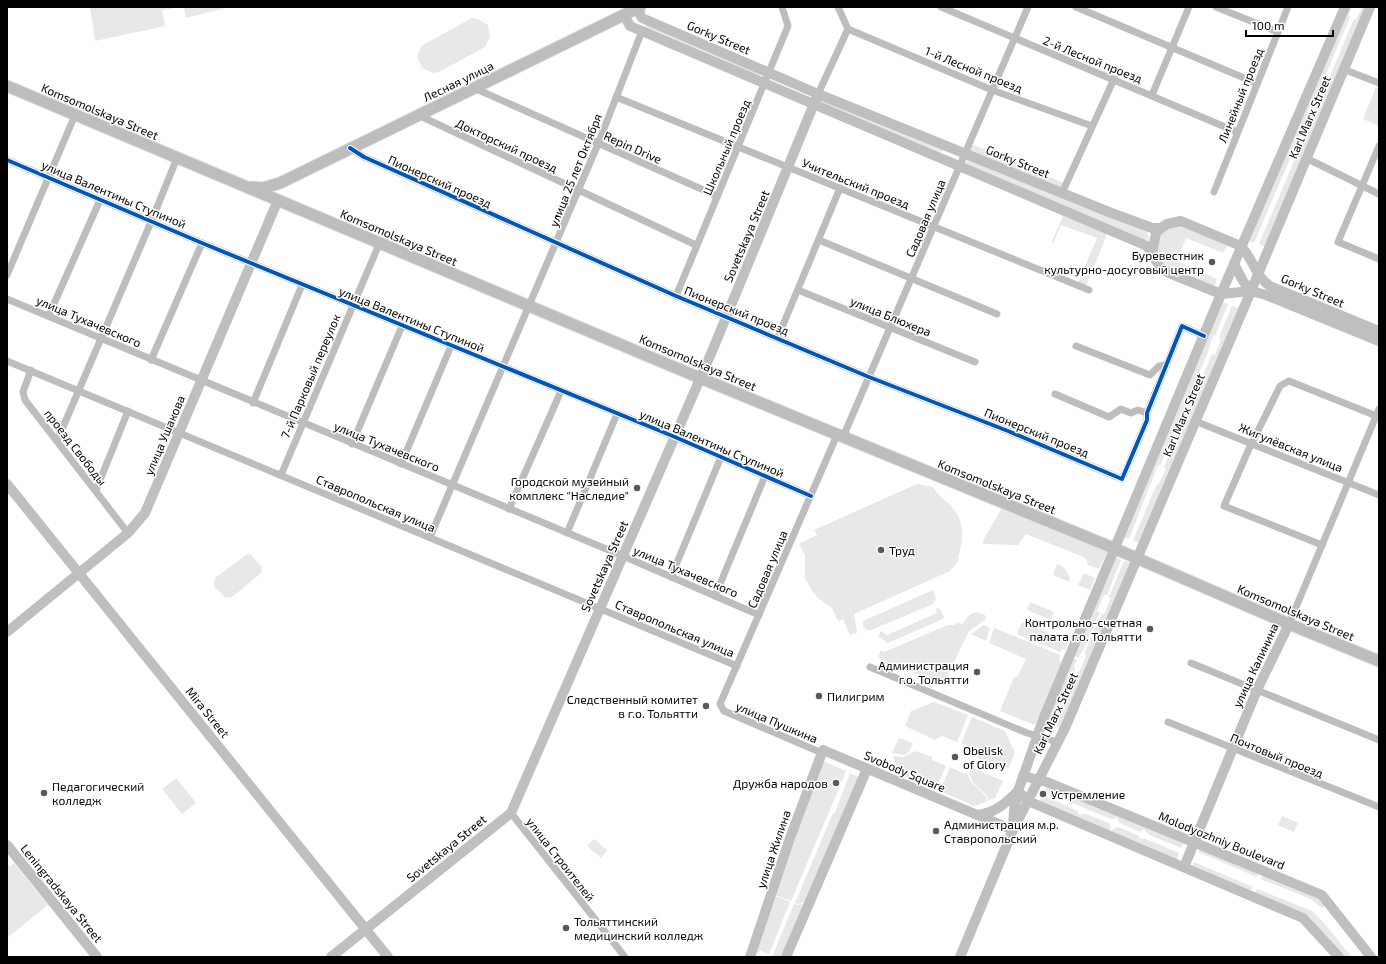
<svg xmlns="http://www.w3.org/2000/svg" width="1386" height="964" font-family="'Exo 2',sans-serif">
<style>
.green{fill:#e8e8e8}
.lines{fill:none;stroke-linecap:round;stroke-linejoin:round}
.primary-casing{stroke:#dbdbdb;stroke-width:13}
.street{stroke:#bdbdbd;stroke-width:7}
.secondary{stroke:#bfbfbf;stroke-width:10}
.primary{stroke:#bdbdbd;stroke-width:11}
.cycleway-casing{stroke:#fff;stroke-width:6}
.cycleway{stroke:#0057b8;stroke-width:4}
.poi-dot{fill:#595959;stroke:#fff;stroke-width:1.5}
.labels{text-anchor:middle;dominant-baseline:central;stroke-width:3;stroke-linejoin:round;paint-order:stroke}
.street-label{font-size:12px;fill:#000;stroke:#fff}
.poi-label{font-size:12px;fill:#000;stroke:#fff;text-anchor:start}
</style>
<rect width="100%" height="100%" fill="#fff"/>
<!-- green -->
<g class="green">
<path d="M90,7H180L162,10L165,26L95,41Z"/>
<path d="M184,7H230L186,18Z"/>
<path d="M1347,7H1352L1348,16L1350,17L1316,98L1314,97L1307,113L1309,114L1254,243L1248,240Z"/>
<path d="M1362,7H1366L1265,247L1259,244L1313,116H1315L1322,101L1320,100L1354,19L1356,20Z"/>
<path d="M472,18L478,19L488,25L490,37L485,47L439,72L433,73L422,68L417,57L421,46Z"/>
<path d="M646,24L761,74L759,76L645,27Z"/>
<path d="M1376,87L1379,89V126L1363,119Z"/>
<path d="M819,98L943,150V151L940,152L820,102Z"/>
<path d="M974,145L1024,166L1021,173L970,151L971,146Z"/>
<path d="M966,159L1147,231L1149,238L1146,241L966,164Z"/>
<path d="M1026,167L1063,183L1061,188L1024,173Z"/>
<path d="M1063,216L1106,232V237L1086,286L1078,283L1097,238L1061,225L1053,244L1052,241Z"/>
<path d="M1179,225L1228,243L1223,253L1186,238L1177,261L1217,279L1214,288C1194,279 1146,269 1158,240C1163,230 1168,227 1179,225Z"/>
<path d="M1222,302L1228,304L1215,336L1213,335L1208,352L1160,466L1158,465L1129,539L1123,537Z"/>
<path d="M1232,306L1238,308L1139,543L1133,540L1157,484H1159L1166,469L1164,467L1212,354L1215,355L1221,339L1219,337Z"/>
<path d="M917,484L933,487C938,495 943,498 950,505C965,519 964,540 958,557L959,560L950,571L854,614L857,633L850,635L843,619L838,621L832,608L818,598L811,589L805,578V555L799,544L817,535L814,530Z"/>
<path d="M1001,509L1107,552L1099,569L1088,565L1086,558L1026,534L1018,545L983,544V541Z"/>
<path d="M250,554L262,567L261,573L232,597L225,598L214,586L215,578L246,555Z"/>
<path d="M1115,557L1121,560L1107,595H1104L1097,611L1100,612L1083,650L1078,658L1074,656Z"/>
<path d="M1124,561L1130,563L1059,731L1056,725L1077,672L1080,670L1086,656L1085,652L1102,613L1104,614L1111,598L1109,597Z"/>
<path d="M1057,564C1066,567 1069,573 1070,582L1053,575Z"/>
<path d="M1084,573L1095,578L1090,590L1078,585Z"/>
<path d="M933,590L936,599L933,604L871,630H866L863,626V621Z"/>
<path d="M1030,602L1054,612L1051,620L1027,610Z"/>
<path d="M936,608L940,609L944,617L943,619L888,643L878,636L881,631L887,635L937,613Z"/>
<path d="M978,612L985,615L986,619L969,631L943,685L878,658L881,650L884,652L948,625H954L957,622L962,624L970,614Z"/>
<path d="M1022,622L1065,639L1071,637L1065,650L1062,649L1060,652L1017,634Z"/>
<path d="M984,625L990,628L986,641L971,634Z"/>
<path d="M994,628L1060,655L1059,659L1061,663L1035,725L1000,711L1014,677L1018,676L1026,659L989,643Z"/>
<path d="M1073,658L1077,660L1074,666L1075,671L1053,722L1048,725V717Z"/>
<path d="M934,702L968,715L957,742L942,736L935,740L905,726L911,711Z"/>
<path d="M972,717L1005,731L1015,753L1008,769L1004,767L1003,769L977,758L975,749L961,743Z"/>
<path d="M899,738L913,743L909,752L904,755L892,753Z"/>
<path d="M916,751L932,757V760L946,766L936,789L900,775L893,756L903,757Z"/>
<path d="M821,760L846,771L841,783L835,778L832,785L835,787L837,784L840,786L791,901L775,895Z"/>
<path d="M950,767L965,774L967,772C971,789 982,787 988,801L974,806L940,791Z"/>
<path d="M973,768L1003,781L995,798L989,800C982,786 973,790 969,771Z"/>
<path d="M850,773L859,777L806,902L798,904L795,903L833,813H835Z"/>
<path d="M176,778L196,803L182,814L162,789Z"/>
<path d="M1047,786L1184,842L1181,848L1149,835L1144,829L1140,832L1120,823L1117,818L1111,819L1048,793L1045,790Z"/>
<path d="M1047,797L1077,811L1079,814H1086L1109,823L1111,827L1109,832L1040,802L1041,798Z"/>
<path d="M1282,816L1298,823L1294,832L1278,825Z"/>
<path d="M1118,827L1139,836L1141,839H1146L1179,853L1177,860L1111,833L1113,829Z"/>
<path d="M594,839L607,850L601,858L587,846Z"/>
<path d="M1200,848L1259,873L1257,877L1198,852Z"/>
<path d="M1194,862L1253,887L1251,891L1192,867Z"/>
<path d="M7,863L10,866L14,863L48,905L7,938Z"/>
<path d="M1263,874L1317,897L1325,904L1323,909L1311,899L1261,879Z"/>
<path d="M1257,889L1312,911L1323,922L1352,957H1344L1308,915L1255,893Z"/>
<path d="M775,896L790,902L769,954L760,950L758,954L757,950Z"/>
<path d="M806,903L783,957H772L794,904L798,905Z"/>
</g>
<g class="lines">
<defs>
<g id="primary">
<path d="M7,86L700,378L1111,547L1289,624L1379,661"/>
<path d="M252,187L263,188L280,183L640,7"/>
</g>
</defs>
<!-- primary casing -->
<use href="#primary" class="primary-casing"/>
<!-- street -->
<g class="street">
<path d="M941,7L1237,132"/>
<path d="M1076,7L1256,83"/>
<path d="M1216,7L1278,32"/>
<path d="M848,29L992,90L1092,126"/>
<path d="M1343,69L1379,83"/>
<path d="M474,88L717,196"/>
<path d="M818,94L848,29L838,7"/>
<path d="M1152,95L1189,7"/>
<path d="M616,97L1089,290"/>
<path d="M418,115L696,245"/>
<path d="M1379,146L1338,242L1379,259"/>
<path d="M350,148L364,157L676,296L869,377L1008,431L1122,479L1147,420V413L1182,326L1204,336"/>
<path d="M1306,158L1379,194"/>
<path d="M7,160L202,243L675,437L811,496"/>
<path d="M1214,192L1288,7"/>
<path d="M1062,193L1114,79"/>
<path d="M819,240L997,314"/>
<path d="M7,275L75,115"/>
<path d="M798,290L975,362"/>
<path d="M676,296L788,26L782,7"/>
<path d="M7,299L623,556L759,615"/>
<path d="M49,315L100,200"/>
<path d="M778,337L840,188"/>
<path d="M1076,346L1150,375L1159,366L1165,365"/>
<path d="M151,360L202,243"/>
<path d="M7,361L737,666"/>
<path d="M31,370L23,392L25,400L128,533"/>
<path d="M1055,394L1109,417L1121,409L1131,413L1138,410L1147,413"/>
<path d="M253,403L302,285"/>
<path d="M1195,421L1379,495"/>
<path d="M843,437L1028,7"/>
<path d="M57,441L151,222L177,158"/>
<path d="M352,444L402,326"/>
<path d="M401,464L451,346"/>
<path d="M281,475L380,242"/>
<path d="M96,490L128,411"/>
<path d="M509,509L561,391"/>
<path d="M567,533L617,414"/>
<path d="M430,537L598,144L642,31"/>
<path d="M1322,545L1224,506L1248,451L1280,386L1289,381L1379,417"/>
<path d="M671,577L721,457"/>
<path d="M715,596L765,476"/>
<path d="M1289,624L1379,409"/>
<path d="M1191,663L1379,740"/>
<path d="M870,667L1027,733L1057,742"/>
<path d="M1168,722L1379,807"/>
<path d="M822,753L724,711L720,704L837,435"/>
<path d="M511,813L625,957"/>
</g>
<!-- secondary -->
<g class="secondary">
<path d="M637,8L642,18L818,94L1109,212L1152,228H1161L1167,224L1181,221L1236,244C1251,250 1253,275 1270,286L1379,331"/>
<path d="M624,15L630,26L1147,246L1161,269L1169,273L1221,294L1251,291L1266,295L1379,341"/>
<path d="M1152,253L1156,233L1161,228"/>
<path d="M1234,264L1243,281L1251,291"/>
<path d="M7,484L388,957"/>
<path d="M7,632L128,533L145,513L278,200"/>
<path d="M1023,776L1047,782L1322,895L1371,957"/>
<path d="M978,815C995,813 1006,803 1018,791L1028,801L1303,918L1339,957"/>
<path d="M1013,827L1014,810L1018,791L1044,717L1221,294L1345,7"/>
<path d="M7,845L97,957"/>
<path d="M1184,867L1257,690L1289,624"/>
<path d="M331,957L511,813L713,349L818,94"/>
<path d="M750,957L790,838L823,750L1013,830"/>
<path d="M786,957L867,769"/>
<path d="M960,957L1013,830L1065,728L1251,291L1370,7"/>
</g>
<!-- primary -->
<use href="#primary" class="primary"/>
<defs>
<g id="cycleway">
<path d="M350,148L364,157L676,296L869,377L1008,431L1122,479L1147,420V413L1182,326L1204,336"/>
<path d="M7,160L202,243L675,437L811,496"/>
</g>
</defs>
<!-- cycleway casing -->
<use href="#cycleway" class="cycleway-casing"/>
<!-- cycleway -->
<use href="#cycleway" class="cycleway"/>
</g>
<!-- markers -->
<g class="poi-dot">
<circle cx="1212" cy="262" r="4"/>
<circle cx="637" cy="488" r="4"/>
<circle cx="881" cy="550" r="4"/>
<circle cx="1150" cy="629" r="4"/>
<circle cx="977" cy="672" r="4"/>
<circle cx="819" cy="696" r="4"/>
<circle cx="706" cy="706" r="4"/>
<circle cx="955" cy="757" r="4"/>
<circle cx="836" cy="783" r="4"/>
<circle cx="44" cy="793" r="4"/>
<circle cx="1043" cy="794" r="4"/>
<circle cx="936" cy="831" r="4"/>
<circle cx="566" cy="928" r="4"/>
</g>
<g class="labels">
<!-- street labels -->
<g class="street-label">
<text transform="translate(719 37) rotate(23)">Gorky Street</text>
<text transform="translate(1093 59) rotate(22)">2-й Лесной проезд</text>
<text transform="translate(974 69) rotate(22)">1-й Лесной проезд</text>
<text transform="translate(458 81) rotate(-26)">Лесная улица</text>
<text transform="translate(1240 95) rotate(-68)">Линейный проезд</text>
<text transform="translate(100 111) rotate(23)">Komsomolskaya Street</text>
<text transform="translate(1309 117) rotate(-67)">Karl Marx Street</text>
<text transform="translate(507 145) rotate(25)">Докторский проезд</text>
<text transform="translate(633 147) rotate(24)">Repin Drive</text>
<text transform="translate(726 147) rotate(-67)">Школьный проезд</text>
<text transform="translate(1018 161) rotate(22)">Gorky Street</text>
<text transform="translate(575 170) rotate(-68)">улица 25 лет Октября</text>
<text transform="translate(440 181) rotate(24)">Пионерский проезд</text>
<text transform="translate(856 183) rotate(22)">Учительский проезд</text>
<text transform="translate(114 194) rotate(23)">улица Валентины Ступиной</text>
<text transform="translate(925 218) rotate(-67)">Садовая улица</text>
<text transform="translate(746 236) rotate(-67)">Sovetskaya Street</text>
<text transform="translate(399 237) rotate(23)">Komsomolskaya Street</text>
<text transform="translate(1313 290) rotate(23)">Gorky Street</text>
<text transform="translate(737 310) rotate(22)">Пионерский проезд</text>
<text transform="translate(891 316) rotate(22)">улица Блюхера</text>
<text transform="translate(412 319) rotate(22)">улица Валентины Ступиной</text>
<text transform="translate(89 321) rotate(23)">улица Тухачевского</text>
<text transform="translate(698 362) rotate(23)">Komsomolskaya Street</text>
<text transform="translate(310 376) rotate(-67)">7-й Парковый переулок</text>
<text transform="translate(1183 415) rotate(-67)">Karl Marx Street</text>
<text transform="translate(1037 432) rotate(22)">Пионерский проезд</text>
<text transform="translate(164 435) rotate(-67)">улица Ушакова</text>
<text transform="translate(712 443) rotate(23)">улица Валентины Ступиной</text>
<text transform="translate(387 446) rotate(22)">улица Тухачевского</text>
<text transform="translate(76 447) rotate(52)">проезд Свободы</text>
<text transform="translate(1291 447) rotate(22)">Жигулёвская улица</text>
<text transform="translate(997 486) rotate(22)">Komsomolskaya Street</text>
<text transform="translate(376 503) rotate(23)">Ставропольская улица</text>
<text transform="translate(604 566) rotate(-66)">Sovetskaya Street</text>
<text transform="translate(767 569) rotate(-67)">Садовая улица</text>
<text transform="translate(686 571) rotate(23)">улица Тухачевского</text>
<text transform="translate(1296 612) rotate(23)">Komsomolskaya Street</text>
<text transform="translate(675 628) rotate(23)">Ставропольская улица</text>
<text transform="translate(1255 665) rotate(-65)">улица Калинина</text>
<text transform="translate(208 712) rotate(51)">Mira Street</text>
<text transform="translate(1055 713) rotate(-65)">Karl Marx Street</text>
<text transform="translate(777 722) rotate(23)">улица Пушкина</text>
<text transform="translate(1277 755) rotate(22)">Почтовый проезд</text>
<text transform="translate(905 771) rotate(23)">Svobody Square</text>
<text transform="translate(1222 840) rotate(22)">Molodyozhniy Boulevard</text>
<text transform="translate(446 848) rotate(-39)">Sovetskaya Street</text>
<text transform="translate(773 849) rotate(-71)">улица Жилина</text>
<text transform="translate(561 859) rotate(52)">улица Строителей</text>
<text transform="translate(62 893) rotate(51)">Leningradskaya Street</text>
</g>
<!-- poi labels -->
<g class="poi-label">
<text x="1204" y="255" text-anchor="end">Буревестник<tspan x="1204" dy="14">культурно-досуговый центр</tspan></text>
<text x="629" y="481" text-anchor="end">Городской музейный<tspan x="629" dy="14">комплекс "Наследие"</tspan></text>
<text x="889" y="550">Труд</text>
<text x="1142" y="622" text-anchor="end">Контрольно-счетная<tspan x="1142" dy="14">палата г.о. Тольятти</tspan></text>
<text x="969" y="665" text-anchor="end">Администрация<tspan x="969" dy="14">г.о. Тольятти</tspan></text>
<text x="827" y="696">Пилигрим</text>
<text x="698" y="699" text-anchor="end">Следственный комитет<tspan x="698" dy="14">в г.о. Тольятти</tspan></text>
<text x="963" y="750">Obelisk<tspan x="963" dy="14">of Glory</tspan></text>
<text x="828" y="783" text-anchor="end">Дружба народов</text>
<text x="52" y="786">Педагогический<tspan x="52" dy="14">колледж</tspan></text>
<text x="1051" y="794">Устремление</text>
<text x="944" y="824">Администрация м.р.<tspan x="944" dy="14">Ставропольский</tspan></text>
<text x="574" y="921">Тольяттинский<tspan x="574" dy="14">медицинский колледж</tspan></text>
</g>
</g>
<!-- border -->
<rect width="1386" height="964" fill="none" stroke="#000000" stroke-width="16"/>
<!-- scale -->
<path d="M1246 30v6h87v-6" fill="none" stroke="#000000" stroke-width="2"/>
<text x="1252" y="30" font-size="12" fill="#000000" stroke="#ffffff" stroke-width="3" paint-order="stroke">100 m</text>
</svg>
